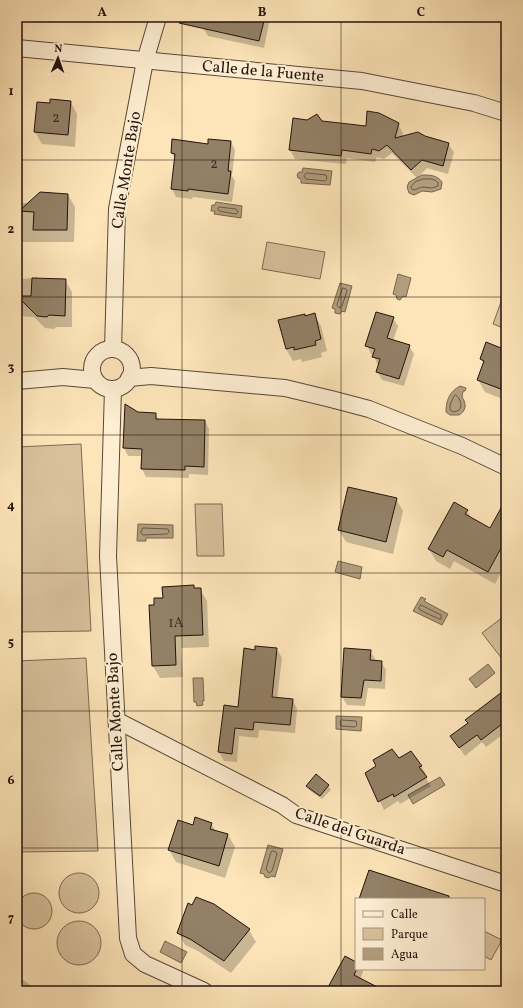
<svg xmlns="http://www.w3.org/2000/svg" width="523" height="1008" font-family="Vollkorn,serif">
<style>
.green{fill:#d8c19c;stroke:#7c6a54}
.water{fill:#b29e7e;stroke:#786650}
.shadow{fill:#0003}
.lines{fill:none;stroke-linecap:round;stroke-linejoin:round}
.shore{stroke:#6a5845;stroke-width:1}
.building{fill:#938066;stroke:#21130c}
.street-casing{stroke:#584837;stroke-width:18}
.street{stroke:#feeed2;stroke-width:16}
.grid{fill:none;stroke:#21130c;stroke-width:1;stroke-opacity:0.55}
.labels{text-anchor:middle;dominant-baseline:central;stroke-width:4;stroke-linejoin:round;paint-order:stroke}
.number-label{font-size:14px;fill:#3e2e22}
.street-label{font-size:16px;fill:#21130c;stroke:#feeed2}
.neatline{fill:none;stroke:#21130c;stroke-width:1.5}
.grid-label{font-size:13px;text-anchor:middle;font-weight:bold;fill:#21130c}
</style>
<rect width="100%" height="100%" fill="#fde5b9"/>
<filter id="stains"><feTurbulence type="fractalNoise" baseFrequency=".005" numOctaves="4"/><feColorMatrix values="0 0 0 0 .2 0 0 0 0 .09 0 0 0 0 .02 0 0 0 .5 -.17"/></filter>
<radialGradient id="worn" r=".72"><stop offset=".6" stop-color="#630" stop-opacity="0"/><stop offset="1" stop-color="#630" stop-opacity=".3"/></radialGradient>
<!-- green -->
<g class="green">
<path d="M267,242L325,252L320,279L262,269Z"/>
<path d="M502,299L506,300V329L493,324Z"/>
<path d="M81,444L91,631L17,632V447Z"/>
<path d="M195,504H222L224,556H197Z"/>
<path d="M503,617L506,621V664L482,633Z"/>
<path d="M86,658L98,851L17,852V661Z"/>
<circle cx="79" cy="893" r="20"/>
<circle cx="34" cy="911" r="18"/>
<circle cx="79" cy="943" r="22"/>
<path d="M484,931L502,940L491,960L484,956Z"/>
</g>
<!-- water -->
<g class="water">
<path d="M303,168L332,171L330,185L301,183V179L298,178L297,175L299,172H302Z"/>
<path d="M422,175C430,175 437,175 442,182L441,189L432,192L422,191L414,195L409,193L407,187L409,182Z"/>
<path d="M216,202L242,206L241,218L214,214L215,211H211L212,205H215Z"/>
<path d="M398,274L411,278L406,297L403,296L400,300L397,299L396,295L393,294Z"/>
<path d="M340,283L352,286L345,312L342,311L340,314L335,313V309L332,308Z"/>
<path d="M460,386L466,388L465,391H463L462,397C467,404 466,411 459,415H450L446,412C446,401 449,392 460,386Z"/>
<path d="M138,524L173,525V538H146V541H137Z"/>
<path d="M338,561L362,567L360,579L335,572Z"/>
<path d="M421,597L426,599L424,601L448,614L442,625L413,611Z"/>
<path d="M488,664L495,673L476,688L469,679Z"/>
<path d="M193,678H203L204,701H202L203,705L197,706L196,702H194Z"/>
<path d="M336,716L362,717L361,731L336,729Z"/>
<path d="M440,777L445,785L413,804L408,795Z"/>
<path d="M268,845L283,849L275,877L271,876L269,878L265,877L264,874L260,873Z"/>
<path d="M165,941L187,952L181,963L160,952Z"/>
</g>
<!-- shadow -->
<g class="shadow">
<path d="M205,17H266L269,23L264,48L208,36L203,28Z"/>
<path d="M332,17H378L377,23Z"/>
<path d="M70,101L77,114L75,147L42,144L35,132L37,103L51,104Z"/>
<path d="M321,122L367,127L398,124L403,133L402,137H425L448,144L454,152L448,174L427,168L417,178L392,153L384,159L377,157L375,162L347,158L346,164L295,159L290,150Z"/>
<path d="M231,142L235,150L232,176L235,181L232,202L193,197L192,199L176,197L172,189L175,159L172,153L209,145Z"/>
<path d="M68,195L75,207L74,242H17V203H29Z"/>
<path d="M37,277L38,279L65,280L72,292V327H56L54,329L45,328L34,317L17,316V280Z"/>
<path d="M314,314L321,326L327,351L321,353L322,357L302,362L301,359L293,361L286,349L304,315L305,317Z"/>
<path d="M393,318L398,326L393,341L409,346L414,354L404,386L382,380L377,371L378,365L374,357V355L371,354L367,345Z"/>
<path d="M506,351V403L503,402L500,398L485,392L478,380L484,364L481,359Z"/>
<path d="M155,414L159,420L205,421L209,429L208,475L189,474V478L146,477L142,469V456H128L124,448Z"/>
<path d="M396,499L403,511L393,554L346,542L339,530Z"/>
<path d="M467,511L472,519L490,529L506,517V563L495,584L454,561L450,569L436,561L429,549Z"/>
<path d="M193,586L195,589H200L207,601L209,647L181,648L183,677L160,678L153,666L150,606H155L164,599Z"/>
<path d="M277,649L282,658L277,699L293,700L297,709L295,733L259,730L258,738L239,736L237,762L224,761L219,752L239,708L256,651Z"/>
<path d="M370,651L375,659V662H381L386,670L385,689L368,688L365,706L347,705L342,697Z"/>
<path d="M506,691V732L486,747L482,742L465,756L452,737Z"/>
<path d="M398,760L421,766L426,774L424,775L431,786L400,804L398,801L384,810L366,773Z"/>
<path d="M316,775L328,786L331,790L322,799L309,790L307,786Z"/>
<path d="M211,824L216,831L228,835L235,847L225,878L176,862L169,850L194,826Z"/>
<path d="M213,905L249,930L256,942L231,973L198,951L185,945L178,932L193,906Z"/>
<path d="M356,963V969H362L363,972L360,979L372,991H329Z"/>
<path d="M19,977L39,991H17V980Z"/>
</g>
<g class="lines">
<!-- shore -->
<g class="shore">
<path d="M307,173L326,175L327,179L325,181L306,179L304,176Z"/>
<path d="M423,179C428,179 435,178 438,183V186L432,188L422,187L414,190L412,189L411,187L415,182Z"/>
<path d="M219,207L236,209L238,212L236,214L219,211L218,209Z"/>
<path d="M343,288L346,289L347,291L342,306L339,308L337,305Z"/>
<path d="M456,395C460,399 463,405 459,410L454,412L450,410V405L454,396Z"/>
<path d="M143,528L168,529L169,532L167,534L143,535L141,533Z"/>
<path d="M421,605L441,615V619H439L420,610L419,608Z"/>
<path d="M342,720L356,721L357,725L355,727L341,726L340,722Z"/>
<path d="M273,851L276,852L277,854L272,871L269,873L266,869L271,852Z"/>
</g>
</g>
<!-- building -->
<g class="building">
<path d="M180,17H265L259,41L179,23Z"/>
<path d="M50,99L71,101L68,135L34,132L37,102L50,103Z"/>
<path d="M367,111L379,113L399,123L395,138L418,132L425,136L449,143L443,166L422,160L411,170L387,145L379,151L372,149L371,154L342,150L341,156L289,150L293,118L307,120L317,114L322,121L366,126Z"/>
<path d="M172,139L208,144V139L231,141L228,171H231L228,194L188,189V191L171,189L175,154L171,153Z"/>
<path d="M40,192L68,194L67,230H33L34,212L19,211Z"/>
<path d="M32,278L66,279L65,316L49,315L47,317L37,316L17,296H31Z"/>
<path d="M376,312L394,317L387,338L410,345L399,379L376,372L380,359L372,357L375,349L365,346Z"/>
<path d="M315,313L321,339L315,341L316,345L294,350V347L286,349L278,320L305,314V316Z"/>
<path d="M486,342L506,350V391L477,380L484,361L480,359Z"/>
<path d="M125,404L138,412L156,413V419L205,420L204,467L185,466V470L141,469L142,449L123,448Z"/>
<path d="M348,487L397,498L386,542L338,530Z"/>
<path d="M506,499V539L488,572L447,550L443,557L428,549L454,502L468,510L465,514L490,528Z"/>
<path d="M194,585V588H201L203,635L175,636L176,665L152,666L149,605H154V598H163L162,587Z"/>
<path d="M255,646L277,648L272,697L293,699L290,725L254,722L253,730L235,728L232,754L218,752L224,705L238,707L244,648L255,650Z"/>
<path d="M344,648L371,650L370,660L382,661L381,681L364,680L361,698L341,697Z"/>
<path d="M506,689V721L481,740L477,735L459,748L450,736L468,723L465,720Z"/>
<path d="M392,749L399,758L411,751L422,766L419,767L427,777L394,797L393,794L378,802L365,773L376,766L373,760Z"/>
<path d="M316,774L329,785L320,796L306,786Z"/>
<path d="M195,817L212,823L210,829L228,834L219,866L168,850L178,820L193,825Z"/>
<path d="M369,870L449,896V899H359Z"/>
<path d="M196,897L214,904L250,929L224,961L190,939L177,933L188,903L192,905Z"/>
<path d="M345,956L356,962V971L354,975L385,991H326Z"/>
</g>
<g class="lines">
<defs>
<g id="street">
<path d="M17,48L362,81L474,103L506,113"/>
<path d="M113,349L117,209L145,61L158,17"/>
<circle cx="112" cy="369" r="20"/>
<path d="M129,378L151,376L285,388L331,399L369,409L462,446L506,467"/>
<path d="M17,381L63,377L95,380"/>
<path d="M113,389L108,556L128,938L133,954L145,964L204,991"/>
<path d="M116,720L282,805L296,815L506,884"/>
</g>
</defs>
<!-- street casing -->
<use href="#street" class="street-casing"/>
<!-- street -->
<use href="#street" class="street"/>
</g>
<!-- grid -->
<path class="grid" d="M182,17V991M341,17V991M17,160H506M17,297H506M17,435H506M17,573H506M17,711H506M17,848H506"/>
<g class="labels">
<!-- number labels -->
<g class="number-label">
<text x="56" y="118">2</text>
<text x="214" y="164">2</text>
<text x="176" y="623">1A</text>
</g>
<!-- street labels -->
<g class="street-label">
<text transform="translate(263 72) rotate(5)">Calle de la Fuente</text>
<text transform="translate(127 170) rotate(-81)">Calle Monte Bajo</text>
<text transform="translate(116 712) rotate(-93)">Calle Monte Bajo</text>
<text transform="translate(350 832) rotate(19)">Calle del Guarda</text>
</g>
</g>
<!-- margin -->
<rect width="523" height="1008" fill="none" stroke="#fde5b9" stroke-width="44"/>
<!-- legend -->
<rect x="355" y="898" width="130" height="72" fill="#feeed2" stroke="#a69683"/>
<rect x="363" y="911" width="20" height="6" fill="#feeed2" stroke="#a69683"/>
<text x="391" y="918" font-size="12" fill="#21130c">Calle</text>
<rect x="363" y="928" width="20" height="12" fill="#d8c19c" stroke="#a69683"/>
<text x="391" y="938" font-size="12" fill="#21130c">Parque</text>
<rect x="363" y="948" width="20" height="12" fill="#b29e7e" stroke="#a69683"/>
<text x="391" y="958" font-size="12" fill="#21130c">Agua</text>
<!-- north arrow -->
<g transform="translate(58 58) rotate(2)" stroke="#feeed2" stroke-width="3" paint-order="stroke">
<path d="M0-3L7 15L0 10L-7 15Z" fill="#21130c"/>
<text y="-6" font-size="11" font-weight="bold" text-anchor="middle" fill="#21130c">N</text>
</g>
<rect x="22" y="22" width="479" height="964" class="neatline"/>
<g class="grid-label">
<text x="102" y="16">A</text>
<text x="262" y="16">B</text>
<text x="421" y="16">C</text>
<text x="11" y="95">1</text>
<text x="11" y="233">2</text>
<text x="11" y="371">3</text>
<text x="11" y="509">4</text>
<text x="11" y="646">5</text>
<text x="11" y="784">6</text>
<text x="11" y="922">7</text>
</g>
<rect width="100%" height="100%" filter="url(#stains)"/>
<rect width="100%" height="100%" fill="url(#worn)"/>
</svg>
